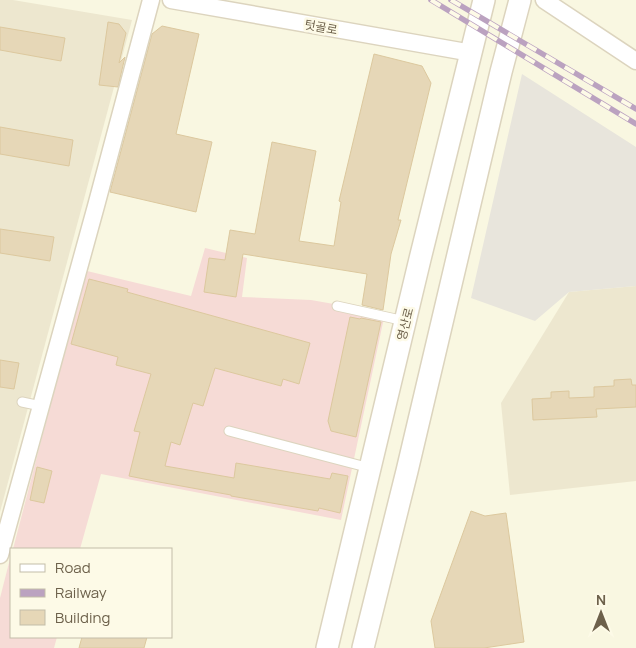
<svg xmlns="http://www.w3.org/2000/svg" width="636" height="648" font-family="Manrope,'Noto Sans KR',sans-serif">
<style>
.residential{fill:#ede7cf}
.industrial{fill:#e8e5dc}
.medical{fill:#f6dbd6}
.building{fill:#e6d7b7;stroke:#dcc89e}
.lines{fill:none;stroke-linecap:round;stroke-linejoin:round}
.service-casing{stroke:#dcd4be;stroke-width:11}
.minor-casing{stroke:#dcd4be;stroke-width:19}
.tertiary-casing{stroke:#dcd4be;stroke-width:24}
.service{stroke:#fff;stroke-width:9}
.minor{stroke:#fff;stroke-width:16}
.tertiary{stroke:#fff;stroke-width:21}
.rail-casing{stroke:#bba2c0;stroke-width:5.5}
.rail{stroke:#fdfae7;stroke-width:4;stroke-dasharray:11;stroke-linecap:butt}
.labels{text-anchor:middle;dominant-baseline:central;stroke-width:5;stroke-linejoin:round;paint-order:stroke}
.street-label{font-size:12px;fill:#6d614b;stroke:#fdfae7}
</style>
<rect width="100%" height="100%" fill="#f9f7e1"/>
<!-- residential -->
<g class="residential">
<path d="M0,0H13L132,20L0,512Z"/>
<path d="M636,286V481L510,495L501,403L569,292Z"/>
</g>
<!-- industrial -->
<path class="industrial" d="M522,74L636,147V286L569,292L535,321L471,298Z"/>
<!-- medical -->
<g class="medical">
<path d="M205,248L247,258L242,297L311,300L385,313L341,520L101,474L80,549H13L72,322L87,271L191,296Z"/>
<path d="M11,555V637H57L54,648H0V598Z"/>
</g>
<!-- building -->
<g class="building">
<path d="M108,22L119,24L126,33L119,63L125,57L118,87L99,85Z"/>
<path d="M162,26L199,34L176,134L212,142L196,212L110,192L152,34Z"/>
<path d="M0,27L65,38L61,61L0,50Z"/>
<path d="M374,54L422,66L431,83L398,220H401L391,254L383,310L362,305L367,274L243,254L236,297L204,292L209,258L225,260L230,230L255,234L272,142L316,151L299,241L334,246L341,202L339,201Z"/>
<path d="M0,127L73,140L69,166L0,154Z"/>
<path d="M0,229L54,237L50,261L0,253Z"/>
<path d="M89,279L128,289L127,292L310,343L299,384L283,379L281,386L215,368L203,406L193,403L180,445L171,442L165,466L234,478L236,463L330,479L332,473L348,476L340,513L319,508L318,511L231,496V495L159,482L129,476L140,432L134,431L151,374L116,365L118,357L71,344Z"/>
<path d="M350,317L360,319L361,318L381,322L356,437L331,431L328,421Z"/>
<path d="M0,360L19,363L14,389L0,387Z"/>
<path d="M631,379L632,385H636V407L596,409L597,417L533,420L532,399L551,398V392L569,391V398L594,397V387L614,386V380Z"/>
<path d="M37,467L52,471L44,503L30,500Z"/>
<path d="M471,511L485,516L506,513L524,642L484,648H435L431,621Z"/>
<path d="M82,637H147L144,648H79Z"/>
</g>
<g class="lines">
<defs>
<g id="service">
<path d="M337,306L405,321"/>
<path d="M22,402L41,406"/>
<path d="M229,431L370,468"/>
</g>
<g id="minor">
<path d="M171,0L472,53"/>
<path d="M544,0L636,61"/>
<path d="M0,555L96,206L151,0"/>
</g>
<g id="tertiary">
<path d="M327,648L420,259L484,0"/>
<path d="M363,648L407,471L501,72L520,0"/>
</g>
</defs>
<!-- service casing -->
<use href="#service" class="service-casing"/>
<!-- minor casing -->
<use href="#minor" class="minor-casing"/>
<!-- tertiary casing -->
<use href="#tertiary" class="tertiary-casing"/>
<!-- service -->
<use href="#service" class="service"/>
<!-- minor -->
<use href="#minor" class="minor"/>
<!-- tertiary -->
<use href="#tertiary" class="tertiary"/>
<defs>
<g id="rail">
<path d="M431,0L636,124"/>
<path d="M451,0L636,109"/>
</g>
</defs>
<!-- rail casing -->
<use href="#rail" class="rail-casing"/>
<!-- rail -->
<use href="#rail" class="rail"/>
</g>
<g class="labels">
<!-- street labels -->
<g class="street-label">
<text transform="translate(321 27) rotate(10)">텃골로</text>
<text transform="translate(405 324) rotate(-76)">영산로</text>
</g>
</g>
<!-- legend -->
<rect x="10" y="548" width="162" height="90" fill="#fdfae7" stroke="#c3bda9"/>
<rect x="20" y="564" width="25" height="8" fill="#ffffff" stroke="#c3bda9"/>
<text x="55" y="573" font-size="15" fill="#6d614b">Road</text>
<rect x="20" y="589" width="25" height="8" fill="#bba2c0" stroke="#c3bda9"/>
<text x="55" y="598" font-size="15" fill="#6d614b">Railway</text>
<rect x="20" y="610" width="25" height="15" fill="#e6d7b7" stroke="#c3bda9"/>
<text x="55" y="623" font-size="15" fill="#6d614b">Building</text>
<!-- north arrow -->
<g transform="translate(601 613)" stroke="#fdfae7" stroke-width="4" paint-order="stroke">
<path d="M0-4L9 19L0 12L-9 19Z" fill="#6d614b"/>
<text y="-8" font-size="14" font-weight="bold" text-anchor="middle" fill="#6d614b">N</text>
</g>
</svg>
